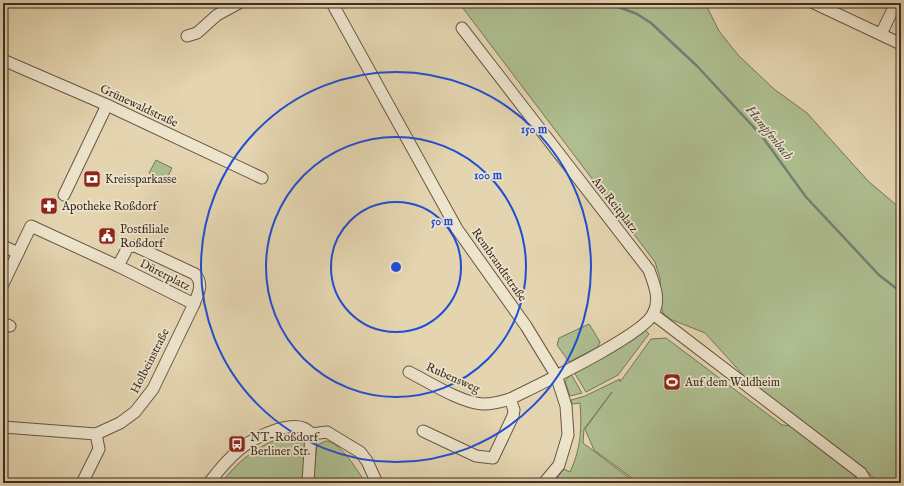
<svg xmlns="http://www.w3.org/2000/svg" width="904" height="486" font-family="'IM FELL English',serif">
<style>
.green{fill:#aebe90;stroke:#76765a}
.lines{fill:none;stroke-linecap:round;stroke-linejoin:round}
.stream{stroke:#738174;stroke-width:2.5}
.minor-casing{stroke:#685748;stroke-width:13}
.minor{stroke:#ede4cc;stroke-width:11}
.ring{fill:none;stroke:#1d4ed8;stroke-width:2}
.labels{text-anchor:middle;dominant-baseline:central;stroke-width:3.5;stroke-linejoin:round;paint-order:stroke}
.street-label{font-size:12px;fill:#3f2d25;stroke:#ede4cc}
.poi-label{font-size:12px;fill:#3f2d25;stroke:#ede4cc;text-anchor:start}
.water-label{font-size:13px;font-style:italic;fill:#50493f;stroke:#ede4cc}
.centre{fill:#1d4ed8;stroke:#ede4cc;stroke-width:2}
.ring-label{font-size:12px;text-anchor:middle;font-weight:bold;fill:#1d4ed8;stroke:#ede4cc;stroke-width:3.5;stroke-linejoin:round;paint-order:stroke}
</style>
<rect width="100%" height="100%" fill="#e4d5b0"/>
<filter id="stains"><feTurbulence type="fractalNoise" baseFrequency=".005" numOctaves="4"/><feColorMatrix values="0 0 0 0 .2 0 0 0 0 .09 0 0 0 0 .02 0 0 0 .5 -.17"/></filter>
<radialGradient id="worn" r=".72"><stop offset=".6" stop-color="#630" stop-opacity="0"/><stop offset="1" stop-color="#630" stop-opacity=".3"/></radialGradient>
<!-- green -->
<g class="green">
<path d="M459,3H705L719,31L738,55L774,89L807,113L868,181L901,209V483H878L869,473L783,411L745,377L705,333L670,319L663,313L661,306L660,278L655,262Z"/>
<path d="M156,160L172,168L165,182L149,173Z"/>
<path d="M589,324L600,342L598,347L569,362L557,345L559,338Z"/>
<path d="M645,330L649,334L618,375L586,392L574,372L634,339Z"/>
<path d="M666,338L782,425L792,426L861,479L863,483H639L594,450L585,429L612,392L584,429L583,443L636,483H553L564,469L570,472C581,449 582,428 580,403L572,404L571,400L585,396L620,379V382L651,339Z"/>
<path d="M571,374L582,393L570,396L565,381Z"/>
<path d="M291,435C299,435 302,436 306,443L302,483H221C241,458 260,443 291,435Z"/>
<path d="M326,441C341,442 357,471 366,483H313L317,445Z"/>
</g>
<g class="lines">
<!-- stream -->
<path class="stream" d="M608,3L637,14L651,23L697,66L761,135L806,197L879,275L901,292"/>
<defs>
<g id="minor">
<path d="M332,3L457,229L526,326L556,375L566,406L568,435L559,465L544,483"/>
<path d="M814,3L901,44"/>
<path d="M881,34L896,3"/>
<path d="M187,36L197,33L217,15L239,3"/>
<path d="M3,60L107,105L262,178"/>
<path d="M64,195L107,105"/>
<path d="M3,246L18,253"/>
<path d="M3,284L31,226L118,266L194,304"/>
<path d="M653,314L861,473L867,483"/>
<path d="M3,323L10,326"/>
<path d="M409,372C429,382 461,403 483,404C493,404 501,402 510,399C538,385 641,337 653,314C661,299 654,284 649,270L462,28"/>
<path d="M3,427L96,434L120,423L135,412L153,389L194,304C198,294 204,284 195,274L135,246L128,247L118,266"/>
<path d="M423,431L476,456L493,458L513,416L514,410L510,399"/>
<path d="M311,434L327,432L360,452L367,461L377,483"/>
<path d="M82,483L99,449L96,434"/>
<path d="M209,483C218,471 229,458 240,449C254,437 298,415 311,434"/>
<path d="M308,483L311,434"/>
</g>
</defs>
<!-- minor casing -->
<use href="#minor" class="minor-casing"/>
<!-- minor -->
<use href="#minor" class="minor"/>
</g>
<!-- distance rings -->
<g class="ring">
<circle cx="396" cy="267" r="65"/>
<circle cx="396" cy="267" r="130"/>
<circle cx="396" cy="267" r="195"/>
</g>
<!-- icons -->
<defs>
<symbol id="bank-square" viewBox="-11 -11 22 22"><rect x="-9" y="-9" width="18" height="18" rx="4" fill="#8f2418" stroke="#ede4cc"/><path d="M-6-4H6V4H-6ZM0-2.3a2.3 2.3 0 1 0 0 4.6a2.3 2.3 0 1 0 0-4.6Z" fill="#fff"/></symbol>
<symbol id="pharmacy-square" viewBox="-11 -11 22 22"><rect x="-9" y="-9" width="18" height="18" rx="4" fill="#8f2418" stroke="#ede4cc"/><path d="M-2-6h4v4h4v4h-4v4h-4v-4h-4v-4h4Z" fill="#fff"/></symbol>
<symbol id="civic-square" viewBox="-11 -11 22 22"><rect x="-9" y="-9" width="18" height="18" rx="4" fill="#8f2418" stroke="#ede4cc"/><path d="M-.6-6.5H3V-4.5H.6V-3L4-1V1h2V6H-6V1h2V-1L-.6-3ZM-1.2 2.5V6h2.4V2.5Z" fill="#fff"/></symbol>
<symbol id="stadium-square" viewBox="-11 -11 22 22"><rect x="-9" y="-9" width="18" height="18" rx="4" fill="#8f2418" stroke="#ede4cc"/><path d="M0-5a6.5 5 0 1 0 0 10a6.5 5 0 1 0 0-10ZM-3.5-1.8h7v3.6h-7Z" fill="#fff"/></symbol>
<symbol id="bus-square" viewBox="-11 -11 22 22"><rect x="-9" y="-9" width="18" height="18" rx="4" fill="#8f2418" stroke="#ede4cc"/><path d="M-5-6H5V4H4V6H2V4H-2V6H-4V4H-5ZM-3.5-4V0h7V-4ZM-3.5 1.2v1.5H-2V1.2ZM2 1.2v1.5H3.5V1.2Z" fill="#fff"/></symbol>
</defs>
<g fill-rule="evenodd">
<use href="#bank-square" x="82" y="169" width="20" height="20"/>
<use href="#pharmacy-square" x="39" y="196" width="20" height="20"/>
<use href="#civic-square" x="97" y="226" width="20" height="20"/>
<use href="#stadium-square" x="662" y="372" width="20" height="20"/>
<use href="#bus-square" x="227" y="434" width="20" height="20"/>
</g>
<g class="labels">
<!-- street labels -->
<g class="street-label">
<text transform="translate(139 106) rotate(25)">Grünewaldstraße</text>
<text transform="translate(615 205) rotate(52)">Am Reitplatz</text>
<text transform="translate(499 265) rotate(55)">Rembrandtstraße</text>
<text transform="translate(165 275) rotate(27)">Dürerplatz</text>
<text transform="translate(150 361) rotate(-63)">Holbeinstraße</text>
<text transform="translate(453 378) rotate(24)">Rubensweg</text>
</g>
<!-- poi labels -->
<g class="poi-label">
<text x="105" y="179">Kreissparkasse</text>
<text x="62" y="206">Apotheke Roßdorf</text>
<text x="120" y="229">Postfiliale<tspan x="120" dy="14">Roßdorf</tspan></text>
<text x="685" y="382">Auf dem Waldheim</text>
<text x="250" y="437">NT-Roßdorf<tspan x="250" dy="14">Berliner Str.</tspan></text>
</g>
<!-- water labels -->
<g class="water-label">
<text transform="translate(769 133) rotate(51)">Humpfenbach</text>
</g>
</g>
<circle cx="396" cy="267" r="6" class="centre"/>
<g class="ring-label">
<text x="534" y="133">150 m</text>
<text x="488" y="179">100 m</text>
<text x="442" y="225">50 m</text>
</g>
<!-- margin -->
<rect width="904" height="486" fill="none" stroke="#e4d5b0" stroke-width="16"/>
<rect x="4" y="4" width="896" height="478" fill="none" stroke="#3f2d25" stroke-width="2"/>
<rect x="8" y="8" width="888" height="470" fill="none" stroke="#3f2d25"/>
<rect width="100%" height="100%" filter="url(#stains)"/>
<rect width="100%" height="100%" fill="url(#worn)"/>
</svg>
